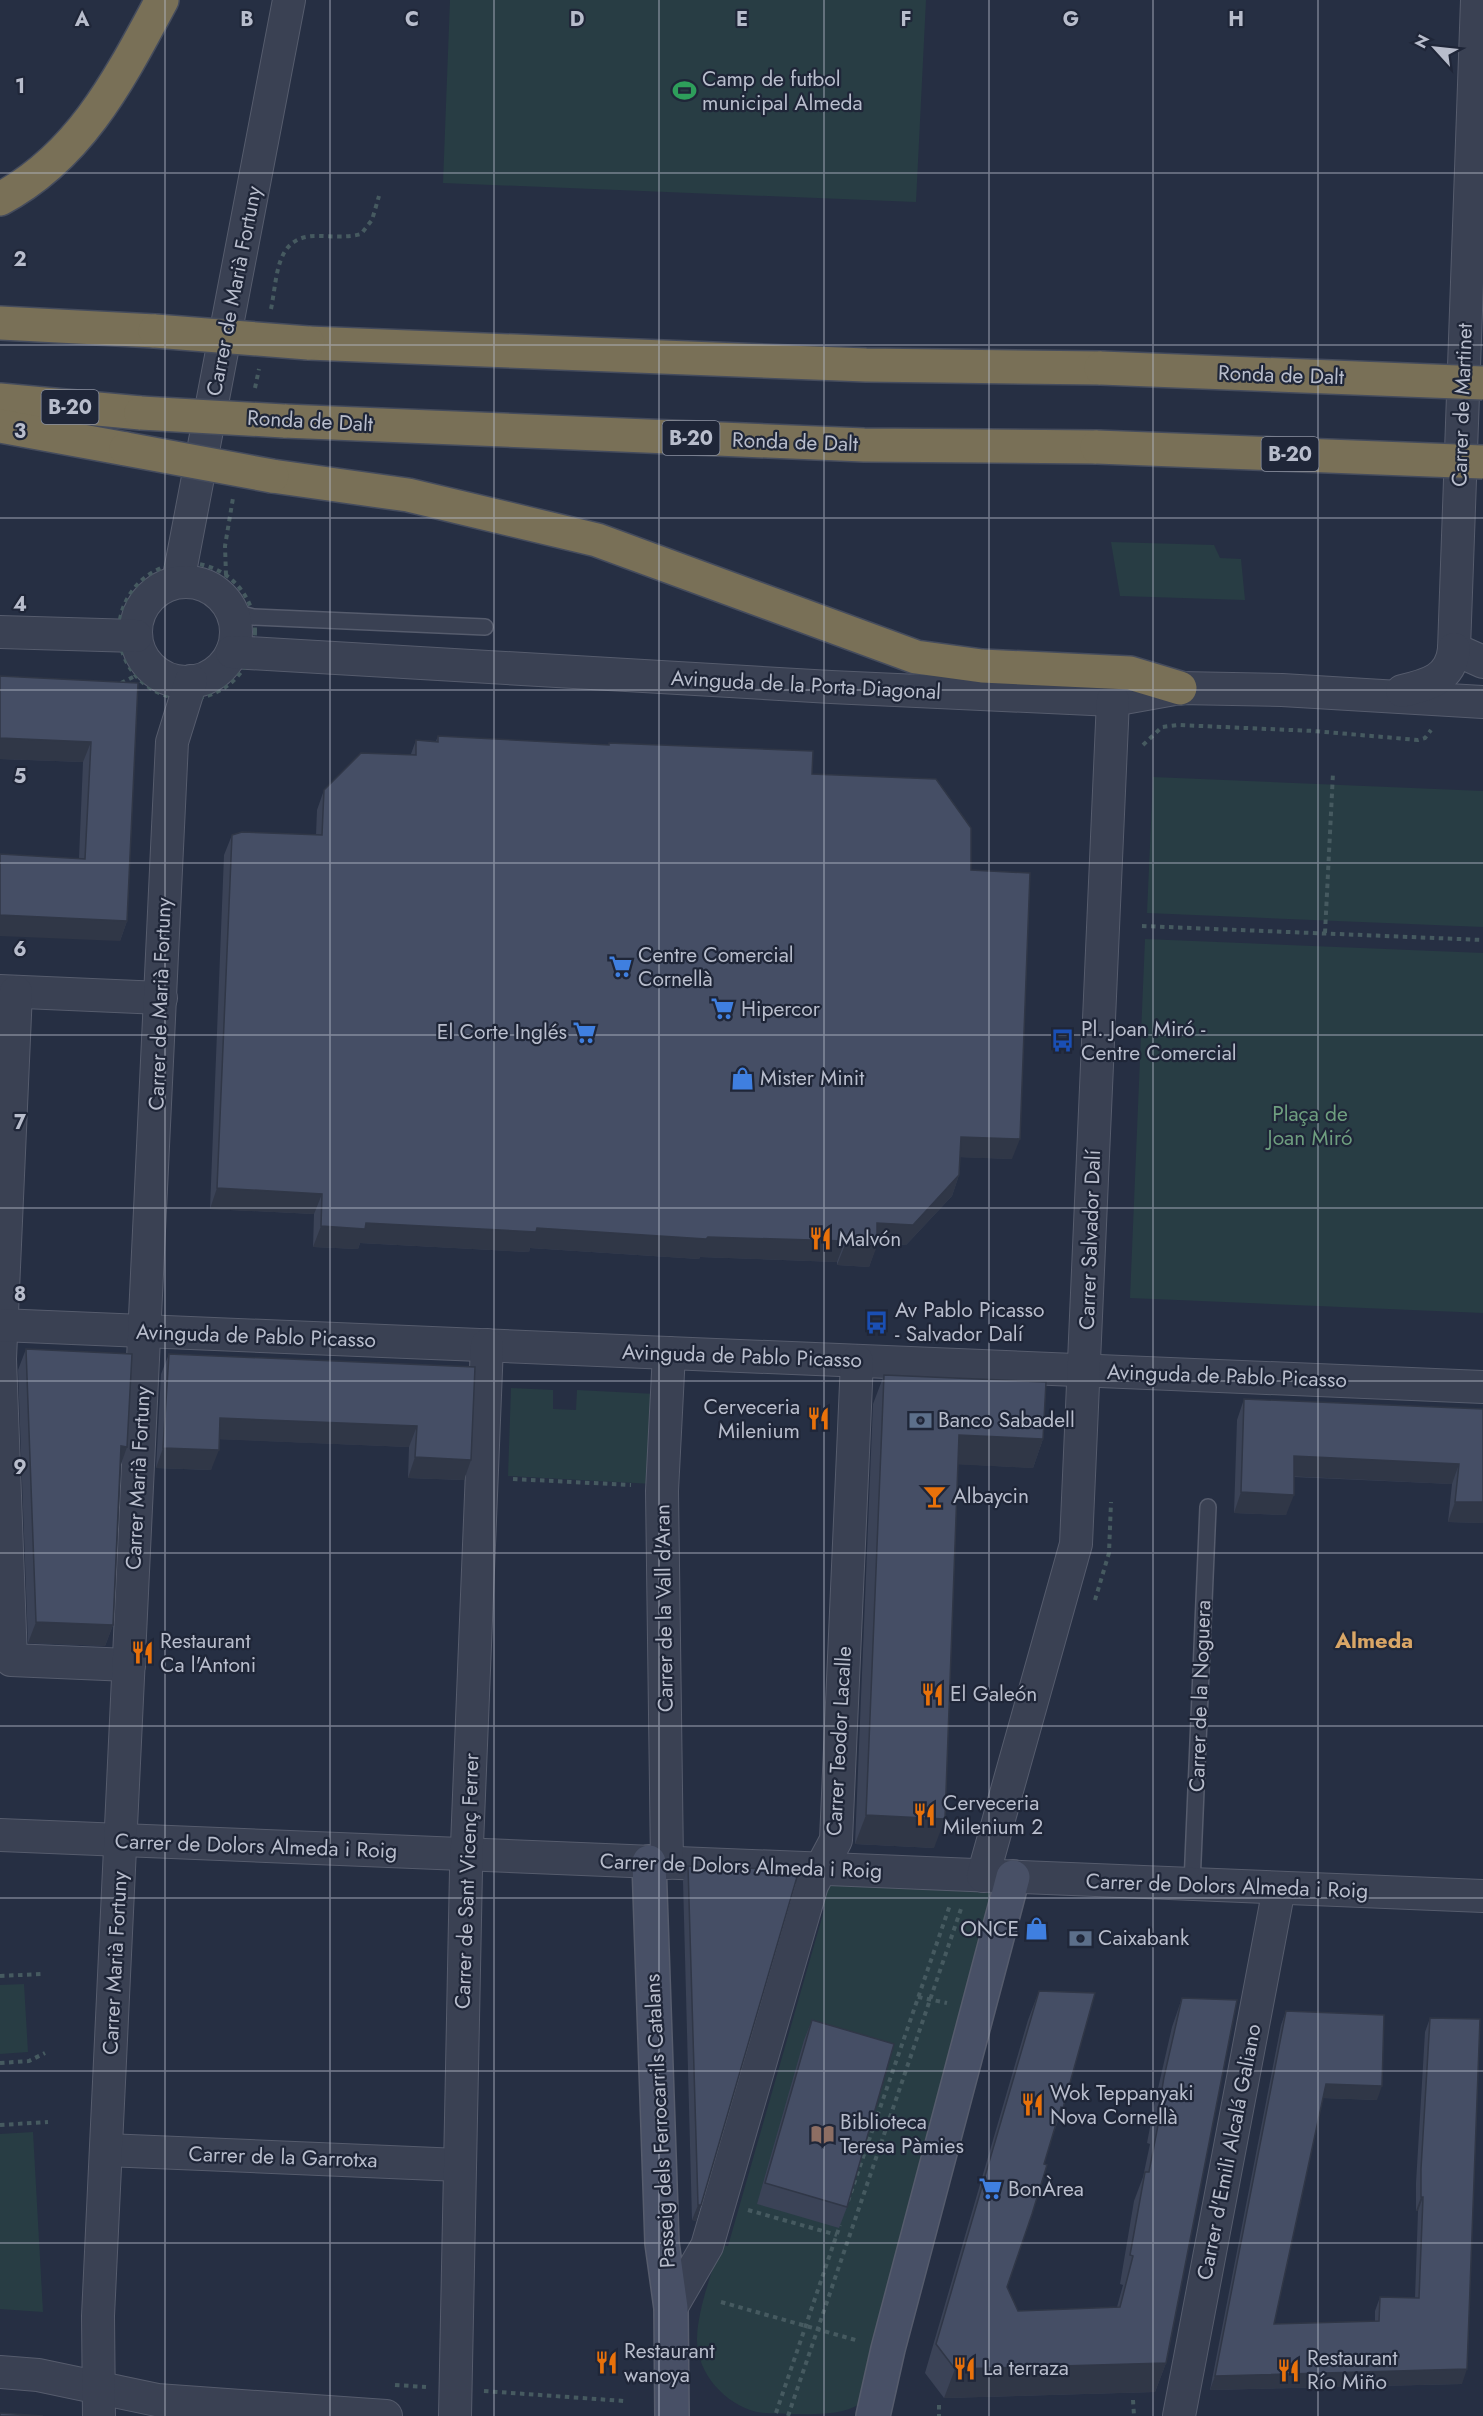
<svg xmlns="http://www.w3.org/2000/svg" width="1483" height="2416" font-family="Jost,sans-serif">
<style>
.green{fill:#283d44}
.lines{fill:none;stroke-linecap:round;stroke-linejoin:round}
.lane-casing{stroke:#565c6d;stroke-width:18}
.street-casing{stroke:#565c6d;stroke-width:34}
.secondary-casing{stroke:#565c6d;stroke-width:36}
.highway-casing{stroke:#454c5d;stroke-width:36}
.path{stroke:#465a60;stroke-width:4;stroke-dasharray:4.5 4.5;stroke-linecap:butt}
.lane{stroke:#3a4153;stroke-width:15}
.street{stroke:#3a4153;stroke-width:32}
.secondary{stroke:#485066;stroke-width:33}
.highway{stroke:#797057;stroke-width:33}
.highway-bridge-casing{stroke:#454c5d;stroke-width:36;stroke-linecap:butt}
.highway-bridge{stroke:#797057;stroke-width:33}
.wall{fill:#3b4357}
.shaded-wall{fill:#303747}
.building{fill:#454e65;stroke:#303747;stroke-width:1.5}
.grid{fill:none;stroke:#b8bdcc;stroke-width:1.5;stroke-opacity:0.55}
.labels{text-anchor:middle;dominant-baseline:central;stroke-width:4.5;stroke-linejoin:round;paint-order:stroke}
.shield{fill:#1f2638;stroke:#8a90a0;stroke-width:1.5}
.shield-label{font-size:20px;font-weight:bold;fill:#b8bdcc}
.poi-label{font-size:21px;fill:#b8bdcc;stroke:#1f2638;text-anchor:start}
.street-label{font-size:21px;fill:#b8bdcc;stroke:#1f2638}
.park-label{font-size:21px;fill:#6e9e7f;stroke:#1f2638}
.neighbourhood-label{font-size:22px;font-weight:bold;fill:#d9a666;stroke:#1f2638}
.grid-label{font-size:20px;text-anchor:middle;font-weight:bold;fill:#b8bdcc;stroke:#1f2638;stroke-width:4.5;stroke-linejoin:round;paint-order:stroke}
</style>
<rect width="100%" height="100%" fill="#262f43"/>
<!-- green -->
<g class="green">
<path d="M450,0H926L916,202L443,183Z"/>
<path d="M1111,542L1214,545L1220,558L1241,559L1245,600L1120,596Z"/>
<path d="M1153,777L1483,791V927L1147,913Z"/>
<path d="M1145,939L1483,953V1313L1130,1298Z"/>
<path d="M511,1388L553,1390V1409L576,1410L577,1390L656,1394L653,1484L508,1476Z"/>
<path d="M830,1881L988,1890L992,1894L860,2404C839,2416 814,2414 789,2414C778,2413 767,2414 757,2412C724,2404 696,2372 697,2338C698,2307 712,2274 720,2244L728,2246L825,1907L817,1904Z"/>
<path d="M24,1984L28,2052L0,2054V1985Z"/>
<path d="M33,2132L43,2312L0,2309V2134Z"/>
</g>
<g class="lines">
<defs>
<g id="lane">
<path d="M231,611L253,617L485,627"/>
<path d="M1192,1884L1208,1507"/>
</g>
<g id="street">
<path d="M1477,0L1454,649L1483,662"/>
<path d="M178,582L289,0"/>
<circle cx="186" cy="632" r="50"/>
<path d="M0,632L136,636"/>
<path d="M232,652L831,687L1113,700L1180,688L1282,690L1483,702"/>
<path d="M1402,691C1428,685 1451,679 1454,649"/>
<path d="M0,991L161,998"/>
<path d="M16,992L0,1359L11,1660L129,1665"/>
<path d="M0,1325L1483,1387"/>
<path d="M0,1835L1483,1896"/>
<path d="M667,1863L662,1491L669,1353"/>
<path d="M983,1876L1076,1544L1113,700"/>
<path d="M106,2150L460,2165"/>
<path d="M671,2308L707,2246L812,1885L836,1840L857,1361"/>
<path d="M0,2372L38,2375L157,2400L386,2416"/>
<path d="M99,2416L98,2316L172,742L191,681"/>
<path d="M455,2416L466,1870L487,1345"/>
<path d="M1179,2416L1279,1888"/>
</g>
<g id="secondary">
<path d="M649,1862L662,2243L671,2308L672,2416"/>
<path d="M873,2416L888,2349L1013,1877"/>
</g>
<g id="highway">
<path d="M0,199C81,156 120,78 162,0"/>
<path d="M0,323L155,331"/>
<path d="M308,343L866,365L1101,368"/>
<path d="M0,400L141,413"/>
<path d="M284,421L864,445L1097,447"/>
<path d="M0,426L126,449"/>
<path d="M272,476L408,495L597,540L916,657L982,666L1130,673L1180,688"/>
</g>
</defs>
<!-- lane casing -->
<use href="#lane" class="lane-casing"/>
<!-- street casing -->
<use href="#street" class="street-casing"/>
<!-- secondary casing -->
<use href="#secondary" class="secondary-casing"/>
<!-- highway casing -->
<use href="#highway" class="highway-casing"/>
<!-- path -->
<g class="path">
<path d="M271,309C278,275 275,235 318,236C332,236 347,238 361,234L372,220L379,196"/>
<path d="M255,388L259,369"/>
<circle cx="187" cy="631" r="68"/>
<path d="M226,575L225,546L233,498"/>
<path d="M121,683L135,676"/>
<path d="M1143,745L1162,727L1178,725L1314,731L1418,740L1425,738L1431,730"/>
<path d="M1142,926L1483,940"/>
<path d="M1325,933L1333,773"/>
<path d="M513,1479L631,1485"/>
<path d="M1095,1600L1109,1553L1111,1502"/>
<path d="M0,1976L41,1974"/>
<path d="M918,1997L947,2003"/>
<path d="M0,2063L29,2061L45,2053"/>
<path d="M0,2125L48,2122"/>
<path d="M848,2201L950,1905"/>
<path d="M748,2210L837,2235"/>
<path d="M721,2302L859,2341"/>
<path d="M395,2385L426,2387"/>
<path d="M484,2391L624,2401"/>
<path d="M1133,2400L1134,2416"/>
<path d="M939,2405V2416"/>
<path d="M776,2413L840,2225"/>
<path d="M788,2416L962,1906"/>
</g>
<!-- lane -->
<use href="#lane" class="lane"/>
<!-- street -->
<use href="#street" class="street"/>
<!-- secondary -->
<use href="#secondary" class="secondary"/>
<!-- highway -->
<use href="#highway" class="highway"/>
<defs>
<g id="highway-bridge">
<path d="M155,331L308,343"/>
<path d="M1101,368L1483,383"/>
<path d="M141,413L284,421"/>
<path d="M1097,447L1483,462"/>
<path d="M126,449L272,476"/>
</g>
</defs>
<!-- highway-bridge casing -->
<use href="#highway-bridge" class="highway-bridge-casing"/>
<!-- highway-bridge -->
<use href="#highway-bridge" class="highway-bridge"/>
</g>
<!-- wall -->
<g class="wall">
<path d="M0,676L138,683L127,921L120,941L79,858L83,762L0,759Z"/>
<path d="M438,736L812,774L971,870L1012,1159L960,1157L959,1175L952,1196L906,1245L877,1244L869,1267L837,1265V1262L700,1257L699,1259L530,1248L529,1252L360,1243L358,1249L313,1247L314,1214L210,1209L224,855L232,835H316L317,810L324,790L411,754L416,740L436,741Z"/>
<path d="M26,1349L127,1447L120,1467L113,1625L105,1646L28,1643L18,1370Z"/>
<path d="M169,1354L475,1367L464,1480L408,1478L409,1447L219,1439L211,1470L156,1468L161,1374Z"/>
<path d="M884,1375L1043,1439L1033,1468L958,1464L934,1848L855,1844L873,1404Z"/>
<path d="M1244,1399L1483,1409V1523L1448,1522L1452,1484L1294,1477L1286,1515L1234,1513L1237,1420Z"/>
<path d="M688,1866L799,1870L696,2221L692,2220L683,1881Z"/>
<path d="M1039,1991L1063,2108L1052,2137L1007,2287L1018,2311L1117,2307L1123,2285L1120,2284L1134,2201L1143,2177L1150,2144L1147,2143L1154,2106L1172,2027L1182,1998L1166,2363L1155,2392L944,2398L925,2373L1028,2020Z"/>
<path d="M1286,2011L1377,2100L1323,2098L1274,2324L1375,2321V2311L1380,2297L1415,2298L1418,2211H1416V2183L1425,2032L1430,2018L1462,2384L1210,2390L1281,2025Z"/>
<path d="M812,2020L847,2207L839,2228L757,2204L804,2040Z"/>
</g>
<!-- shaded-wall -->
<g class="shaded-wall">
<path d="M0,738L91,742L83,762L0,759Z"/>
<path d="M0,915L127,921L120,941L0,936Z"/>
<path d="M961,1137L1020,1139L1012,1159L953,1157Z"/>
<path d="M959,1175L952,1196L906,1245L870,1243L877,1223Z"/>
<path d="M217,1188L322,1194L314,1214L210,1209Z"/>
<path d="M366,1223L537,1228L708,1237L845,1241L837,1262L700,1257L699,1259L530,1248L529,1252L360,1243L358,1249L313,1247L321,1226Z"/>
<path d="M845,1245L877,1246L869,1267L837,1265Z"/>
<path d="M220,1418L417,1426L409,1447L212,1439Z"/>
<path d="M959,1435L1043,1439L1033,1468L949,1464Z"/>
<path d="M121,1446L127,1447L120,1467Z"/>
<path d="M163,1448L219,1450L211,1470L156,1468Z"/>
<path d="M1294,1456L1459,1464L1452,1484L1286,1476Z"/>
<path d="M415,1457L471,1460L464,1480L408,1478Z"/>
<path d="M1241,1492L1294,1495L1286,1515L1234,1513Z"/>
<path d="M1455,1502H1483V1523L1448,1522Z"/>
<path d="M36,1622L113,1625L105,1646L28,1643Z"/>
<path d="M866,1815L945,1819L934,1848L855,1844Z"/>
<path d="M1326,2084L1382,2086L1377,2100L1321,2098Z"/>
<path d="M1421,2197H1423L1418,2211H1416Z"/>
<path d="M698,2205H701L696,2221L692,2220Z"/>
<path d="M1166,2363L1155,2392L944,2398L955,2369Z"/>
<path d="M1467,2369L1462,2384L1210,2390L1215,2376Z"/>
</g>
<!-- building -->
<g class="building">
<path d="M0,676L138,683L127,921L0,915V854L85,859L91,742L0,738Z"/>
<path d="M438,736L609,745V743L813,751L812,774L936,779L971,828V870L1030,873L1020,1139L961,1137L959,1175L913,1225L877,1223V1246L845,1245V1241L708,1237L706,1239L537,1228L536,1232L366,1223L365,1229L321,1226L322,1194L217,1188L232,835L242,832L322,835L324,790L361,753L416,755V740L438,742Z"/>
<path d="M26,1349L132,1354L127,1447L121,1446L113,1625L36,1622Z"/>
<path d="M169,1354L475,1367L471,1460L415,1457L417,1426L220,1418L219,1450L163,1448Z"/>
<path d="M884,1375L1046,1382L1043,1439L959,1435L945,1819L866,1815Z"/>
<path d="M1244,1399L1483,1409V1502H1455L1459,1464L1294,1456V1495L1241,1492Z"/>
<path d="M688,1866L799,1870L701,2205H698Z"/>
<path d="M1039,1991L1095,1993L1063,2108L1061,2107L1044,2164L1047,2165L1032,2214L1007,2287L1018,2311L1120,2307L1133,2256L1130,2255L1145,2172H1149L1160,2115L1158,2114L1164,2077L1182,1998L1237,2000L1166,2363L955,2369L936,2344Z"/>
<path d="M1286,2011L1384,2015L1382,2086L1326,2084L1274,2324L1379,2321L1380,2297L1419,2298L1423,2197H1421V2169L1430,2018L1480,2019L1467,2369L1215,2376Z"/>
<path d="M812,2020L894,2044L847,2207L765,2183Z"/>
<path d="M0,2413L43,2416H0Z"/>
</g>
<!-- grid -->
<path class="grid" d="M165,0V2416M330,0V2416M494,0V2416M659,0V2416M824,0V2416M989,0V2416M1153,0V2416M1318,0V2416M0,173H1483M0,345H1483M0,518H1483M0,690H1483M0,863H1483M0,1035H1483M0,1208H1483M0,1381H1483M0,1553H1483M0,1726H1483M0,1898H1483M0,2071H1483M0,2243H1483"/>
<!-- icons -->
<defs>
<symbol id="stadium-bare" viewBox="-9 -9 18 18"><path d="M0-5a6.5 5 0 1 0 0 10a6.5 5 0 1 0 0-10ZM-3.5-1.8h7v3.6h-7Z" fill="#2e9e5b" stroke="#1f2638" stroke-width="2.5" paint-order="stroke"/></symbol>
<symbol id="supermarket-bare" viewBox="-9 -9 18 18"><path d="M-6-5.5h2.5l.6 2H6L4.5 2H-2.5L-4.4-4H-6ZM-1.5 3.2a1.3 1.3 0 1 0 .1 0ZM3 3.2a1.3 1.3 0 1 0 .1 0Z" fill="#3f7fe0" stroke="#1f2638" stroke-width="2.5" paint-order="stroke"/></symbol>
<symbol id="bus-bare" viewBox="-9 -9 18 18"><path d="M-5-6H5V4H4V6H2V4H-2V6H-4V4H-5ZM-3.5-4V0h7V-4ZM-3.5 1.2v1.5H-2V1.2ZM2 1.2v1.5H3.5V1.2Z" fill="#1a4fb4" stroke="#1f2638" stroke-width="2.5" paint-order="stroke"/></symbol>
<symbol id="shop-bare" viewBox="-9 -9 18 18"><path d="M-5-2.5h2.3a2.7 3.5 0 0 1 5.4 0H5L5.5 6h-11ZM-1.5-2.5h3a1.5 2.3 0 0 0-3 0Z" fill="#3f7fe0" stroke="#1f2638" stroke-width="2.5" paint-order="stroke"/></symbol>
<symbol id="restaurant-bare" viewBox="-9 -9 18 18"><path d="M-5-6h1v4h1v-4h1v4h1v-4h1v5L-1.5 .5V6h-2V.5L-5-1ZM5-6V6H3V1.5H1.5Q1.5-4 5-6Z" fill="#e8710a" stroke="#1f2638" stroke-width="2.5" paint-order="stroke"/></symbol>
<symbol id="bank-bare" viewBox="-9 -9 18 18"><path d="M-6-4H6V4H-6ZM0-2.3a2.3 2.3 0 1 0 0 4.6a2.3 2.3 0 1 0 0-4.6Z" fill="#5c6f8a" stroke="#1f2638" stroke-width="2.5" paint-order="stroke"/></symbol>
<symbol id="bar-bare" viewBox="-9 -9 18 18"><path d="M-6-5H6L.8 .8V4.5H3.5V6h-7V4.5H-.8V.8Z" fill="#e8710a" stroke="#1f2638" stroke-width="2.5" paint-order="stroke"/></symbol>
<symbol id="library-bare" viewBox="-9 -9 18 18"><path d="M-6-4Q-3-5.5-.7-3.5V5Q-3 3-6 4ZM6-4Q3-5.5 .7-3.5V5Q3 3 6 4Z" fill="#8d6e63" stroke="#1f2638" stroke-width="2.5" paint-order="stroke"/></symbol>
</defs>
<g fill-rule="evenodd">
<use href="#stadium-bare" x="668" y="74" width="33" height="33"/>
<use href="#supermarket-bare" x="604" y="950" width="33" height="33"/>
<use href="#supermarket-bare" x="706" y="992" width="33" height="33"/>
<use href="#supermarket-bare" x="568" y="1016" width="33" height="33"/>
<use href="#bus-bare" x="1046" y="1024" width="33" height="33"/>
<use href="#shop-bare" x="726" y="1062" width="33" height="33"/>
<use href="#restaurant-bare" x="804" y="1222" width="33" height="33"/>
<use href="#bus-bare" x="860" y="1306" width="33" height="33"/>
<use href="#restaurant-bare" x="802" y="1402" width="33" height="33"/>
<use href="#bank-bare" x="904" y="1404" width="33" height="33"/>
<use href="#bar-bare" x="918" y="1480" width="33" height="33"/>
<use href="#restaurant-bare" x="126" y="1636" width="33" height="33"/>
<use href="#restaurant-bare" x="916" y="1678" width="33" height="33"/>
<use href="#restaurant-bare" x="908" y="1798" width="33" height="33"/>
<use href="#shop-bare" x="1020" y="1912" width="33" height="33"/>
<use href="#bank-bare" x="1064" y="1922" width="33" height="33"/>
<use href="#restaurant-bare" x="1016" y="2088" width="33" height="33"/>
<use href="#library-bare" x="806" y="2118" width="33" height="33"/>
<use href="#supermarket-bare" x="974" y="2172" width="33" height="33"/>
<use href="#restaurant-bare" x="590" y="2346" width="33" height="33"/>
<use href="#restaurant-bare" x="948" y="2352" width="33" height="33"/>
<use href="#restaurant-bare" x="1272" y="2354" width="33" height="33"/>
</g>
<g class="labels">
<!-- shield labels -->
<g class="shield">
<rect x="41.5" y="390" width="57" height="34" rx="4.5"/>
<rect x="662.5" y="421" width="57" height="34" rx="4.5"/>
<rect x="1261.5" y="437" width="57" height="34" rx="4.5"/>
</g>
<g class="shield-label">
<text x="70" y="407">B-20</text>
<text x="691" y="438">B-20</text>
<text x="1290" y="454">B-20</text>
</g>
<!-- poi labels -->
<g class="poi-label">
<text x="702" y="79">Camp de futbol<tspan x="702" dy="24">municipal Almeda</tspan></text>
<text x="638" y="955">Centre Comercial<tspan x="638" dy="24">Cornellà</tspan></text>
<text x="741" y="1009">Hipercor</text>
<text x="1081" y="1029">Pl. Joan Miró -<tspan x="1081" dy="24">Centre Comercial</tspan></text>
<text x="567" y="1032" text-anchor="end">El Corte Inglés</text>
<text x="760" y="1078">Mister Minit</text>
<text x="838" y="1239">Malvón</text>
<text x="895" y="1310">Av Pablo Picasso<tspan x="895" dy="24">- Salvador Dalí</tspan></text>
<text x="800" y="1407" text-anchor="end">Cerveceria<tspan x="800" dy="24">Milenium</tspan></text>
<text x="938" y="1420">Banco Sabadell</text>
<text x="953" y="1496">Albaycin</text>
<text x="160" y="1641">Restaurant<tspan x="160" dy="24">Ca l'Antoni</tspan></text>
<text x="950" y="1694">El Galeón</text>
<text x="943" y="1803">Cerveceria<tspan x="943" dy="24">Milenium 2</tspan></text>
<text x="1019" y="1929" text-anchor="end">ONCE</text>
<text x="1098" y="1938">Caixabank</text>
<text x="1050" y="2093">Wok Teppanyaki<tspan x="1050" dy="24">Nova Cornellà</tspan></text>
<text x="840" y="2122">Biblioteca<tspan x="840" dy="24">Teresa Pàmies</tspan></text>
<text x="1008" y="2189">BonÀrea</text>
<text x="624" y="2351">Restaurant<tspan x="624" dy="24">wanoya</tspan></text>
<text x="1307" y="2358">Restaurant<tspan x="1307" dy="24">Río Miño</tspan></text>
<text x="983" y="2368">La terraza</text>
</g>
<!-- street labels -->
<g class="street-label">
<text transform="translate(234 291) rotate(-79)">Carrer de Marià Fortuny</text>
<text transform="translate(1281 375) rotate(2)">Ronda de Dalt</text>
<text transform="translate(1462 405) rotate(-88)">Carrer de Martinet</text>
<text transform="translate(310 421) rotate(3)">Ronda de Dalt</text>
<text transform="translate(795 442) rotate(2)">Ronda de Dalt</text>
<text transform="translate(806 685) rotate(3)">Avinguda de la Porta Diagonal</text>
<text transform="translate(160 1004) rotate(-88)">Carrer de Marià Fortuny</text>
<text transform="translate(1090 1240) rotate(-88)">Carrer Salvador Dalí</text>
<text transform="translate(256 1336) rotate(2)">Avinguda de Pablo Picasso</text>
<text transform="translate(742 1356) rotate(2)">Avinguda de Pablo Picasso</text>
<text transform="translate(1227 1376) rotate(2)">Avinguda de Pablo Picasso</text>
<text transform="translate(138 1478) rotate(-87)">Carrer Marià Fortuny</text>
<text transform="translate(664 1608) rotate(-91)">Carrer de la Vall d'Aran</text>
<text transform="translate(1200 1696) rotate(-88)">Carrer de la Noguera</text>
<text transform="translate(839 1741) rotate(-87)">Carrer Teodor Lacalle</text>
<text transform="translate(256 1846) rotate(2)">Carrer de Dolors Almeda i Roig</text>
<text transform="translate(741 1866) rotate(2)">Carrer de Dolors Almeda i Roig</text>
<text transform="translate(467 1881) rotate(-88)">Carrer de Sant Vicenç Ferrer</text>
<text transform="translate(1227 1886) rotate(2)">Carrer de Dolors Almeda i Roig</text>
<text transform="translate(115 1963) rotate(-87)">Carrer Marià Fortuny</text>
<text transform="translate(660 2121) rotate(-93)">Passeig dels Ferrocarrils Catalans</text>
<text transform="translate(1229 2152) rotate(-79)">Carrer d'Emili Alcalá Galiano</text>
<text transform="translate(283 2157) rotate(2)">Carrer de la Garrotxa</text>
</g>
<!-- park labels -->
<g class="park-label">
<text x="1310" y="1114">Plaça de<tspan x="1310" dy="24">Joan Miró</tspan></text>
</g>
<!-- neighbourhood labels -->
<g class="neighbourhood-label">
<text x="1374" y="1640">Almeda</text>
</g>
</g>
<g class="grid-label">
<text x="82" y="26">A</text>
<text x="247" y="26">B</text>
<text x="412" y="26">C</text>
<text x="577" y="26">D</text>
<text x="742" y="26">E</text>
<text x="906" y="26">F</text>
<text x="1071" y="26">G</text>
<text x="1236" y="26">H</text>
<text x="20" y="93">1</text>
<text x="20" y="266">2</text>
<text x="20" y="438">3</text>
<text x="20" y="611">4</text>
<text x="20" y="783">5</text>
<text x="20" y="956">6</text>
<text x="20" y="1129">7</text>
<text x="20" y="1301">8</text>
<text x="20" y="1474">9</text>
</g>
<!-- north arrow -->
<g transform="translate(1435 48) rotate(297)" stroke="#1f2638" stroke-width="4.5" paint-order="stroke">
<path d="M0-4.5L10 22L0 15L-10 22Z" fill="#b8bdcc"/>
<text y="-9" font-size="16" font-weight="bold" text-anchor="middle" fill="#b8bdcc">N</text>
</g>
</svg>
